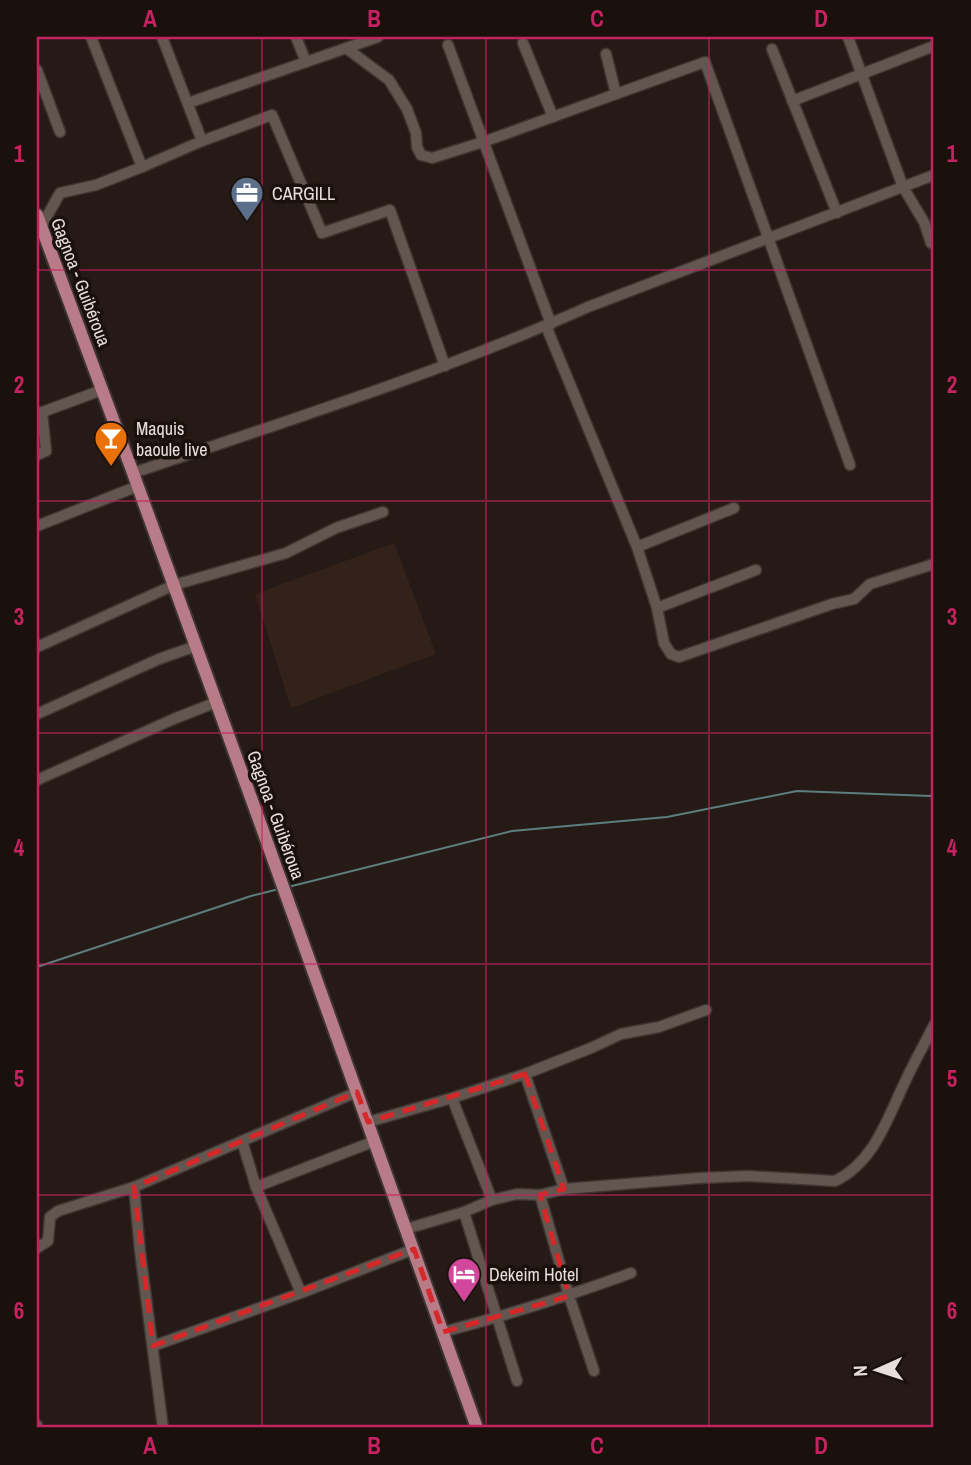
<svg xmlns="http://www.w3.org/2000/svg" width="971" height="1465" font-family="'Archivo Narrow',sans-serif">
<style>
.built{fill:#32221a}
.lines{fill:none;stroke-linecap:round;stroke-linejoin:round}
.stream{stroke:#5c7e7e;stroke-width:2}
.minor-casing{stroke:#3d3532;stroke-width:13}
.major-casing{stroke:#3d3532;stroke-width:16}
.minor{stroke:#63554f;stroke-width:10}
.major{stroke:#ba7b89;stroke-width:12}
.marked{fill:none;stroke:#d62828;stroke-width:5;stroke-dasharray:14 9;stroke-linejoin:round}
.grid{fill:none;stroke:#c42261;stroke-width:2;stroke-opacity:0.55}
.labels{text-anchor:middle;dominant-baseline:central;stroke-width:7;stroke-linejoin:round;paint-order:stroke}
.poi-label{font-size:18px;fill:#e7dfdb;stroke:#1b110c;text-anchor:start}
.street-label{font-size:18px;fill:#e7dfdb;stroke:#1b110c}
.neatline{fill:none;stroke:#c42261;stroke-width:2.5}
.grid-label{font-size:23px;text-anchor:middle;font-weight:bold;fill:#c42261}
</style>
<rect width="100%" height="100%" fill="#251a15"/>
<!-- built -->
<path class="built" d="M394,543L436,654L291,708L255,594Z"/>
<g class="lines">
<!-- stream -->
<g class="stream">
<path d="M288,887L512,831L667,817L797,791L930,796L934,794"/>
<path d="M37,967L251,896L279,889"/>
</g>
<defs>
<g id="minor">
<path d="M162,37L202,141"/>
<path d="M296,37L306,62"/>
<path d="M848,37L903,187L924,222L931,243L934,244"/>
<path d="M523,43L553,117"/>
<path d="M448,45L551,324"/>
<path d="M346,48L389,80L407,109L416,133L417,147L421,155L432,158L483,142L616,94L606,54"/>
<path d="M772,49L837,213"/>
<path d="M37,70L60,132"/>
<path d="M616,94L705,62L850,465"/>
<path d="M792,101L934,46"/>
<path d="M188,103L378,37"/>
<path d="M142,167L202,141L272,115L322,233L390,210L445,366"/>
<path d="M41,227L60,193L96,185L142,167L91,37"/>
<path d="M546,326L637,547L657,608L664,643L671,654L679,657L832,604L854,599L870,584L934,564"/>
<path d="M37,414L102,390"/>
<path d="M37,455L46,451L42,412"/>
<path d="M133,473C286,421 440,373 588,307L934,175"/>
<path d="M37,526L138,486"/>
<path d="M637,547L734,508"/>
<path d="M657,608L756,570"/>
<path d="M37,647L174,585L286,553L336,528L383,512"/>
<path d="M37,714L159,659L196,646"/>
<path d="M37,780L176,718L217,702"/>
<path d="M525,1074L564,1189"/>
<path d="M452,1098L492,1200"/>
<path d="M368,1122L452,1098L525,1074L591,1048L621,1034L659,1027L706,1010"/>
<path d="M242,1141L256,1187L301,1293"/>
<path d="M134,1187L140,1251L163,1428"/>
<path d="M256,1187L375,1141"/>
<path d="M540,1195L569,1296L594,1371"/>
<path d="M464,1212L517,1381"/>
<path d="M406,1229L464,1212L492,1200L517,1194L540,1195L564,1189L699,1178L748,1176L835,1181C873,1163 887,1120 904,1084C913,1064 924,1045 934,1025"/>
<path d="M37,1248L48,1241L50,1217L58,1211L134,1187L357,1092"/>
<path d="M443,1332C507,1315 569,1296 631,1273"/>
<path d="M153,1346L301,1293L414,1249"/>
<path d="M37,1425V1428"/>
</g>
<path id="major" d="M37,215L133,473L258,817L477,1428"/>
</defs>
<!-- minor casing -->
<use href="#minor" class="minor-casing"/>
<!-- major casing -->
<use href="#major" class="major-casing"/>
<!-- minor -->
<use href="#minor" class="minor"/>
<!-- major -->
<use href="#major" class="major"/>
</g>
<!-- marked area -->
<path class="marked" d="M525,1074L564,1189L540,1195L569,1296L443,1332L414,1249L153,1346L134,1187L357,1092L368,1122Z"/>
<!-- grid -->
<path class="grid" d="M262,37V1428M486,37V1428M709,37V1428M37,270H934M37,501H934M37,733H934M37,964H934M37,1195H934"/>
<!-- icons -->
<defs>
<symbol id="office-pin" viewBox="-11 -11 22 30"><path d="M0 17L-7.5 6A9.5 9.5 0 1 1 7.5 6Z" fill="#5c6f8a" stroke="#1b110c"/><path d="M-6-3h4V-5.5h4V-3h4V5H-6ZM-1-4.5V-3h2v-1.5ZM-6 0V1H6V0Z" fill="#fff"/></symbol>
<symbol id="bar-pin" viewBox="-11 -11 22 30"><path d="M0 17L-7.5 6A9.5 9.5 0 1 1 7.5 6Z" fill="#e8710a" stroke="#1b110c"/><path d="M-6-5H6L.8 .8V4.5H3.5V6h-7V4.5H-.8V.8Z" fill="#fff"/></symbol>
<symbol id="hotel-pin" viewBox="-11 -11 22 30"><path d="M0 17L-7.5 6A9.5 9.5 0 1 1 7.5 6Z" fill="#d1479c" stroke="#1b110c"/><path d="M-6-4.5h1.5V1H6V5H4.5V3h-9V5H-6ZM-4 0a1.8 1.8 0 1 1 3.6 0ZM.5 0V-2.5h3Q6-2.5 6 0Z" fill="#fff"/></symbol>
</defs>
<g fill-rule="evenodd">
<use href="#office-pin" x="228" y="174" width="38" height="52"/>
<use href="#bar-pin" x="92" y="419" width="38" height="52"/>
<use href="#hotel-pin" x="445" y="1255" width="38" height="52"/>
</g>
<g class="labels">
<!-- poi labels -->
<g class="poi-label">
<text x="272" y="193">CARGILL</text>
<text x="136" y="428">Maquis<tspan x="136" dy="21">baoule live</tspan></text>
<text x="489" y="1274">Dekeim Hotel</text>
</g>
<!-- street labels -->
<g class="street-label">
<text transform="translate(81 282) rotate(69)">Gagnoa - Guibéroua</text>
<text transform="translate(276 815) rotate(70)">Gagnoa - Guibéroua</text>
</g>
</g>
<!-- border -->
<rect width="971" height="1465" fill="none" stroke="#1b110c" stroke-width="77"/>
<!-- north arrow -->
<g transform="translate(877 1370) rotate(267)" stroke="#1b110c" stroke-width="5" paint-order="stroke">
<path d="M0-5L12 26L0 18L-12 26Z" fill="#e7dfdb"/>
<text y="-10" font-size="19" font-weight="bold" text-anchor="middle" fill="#e7dfdb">N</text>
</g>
<rect x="38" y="38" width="894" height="1388" class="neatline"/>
<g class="grid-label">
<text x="150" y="27">A</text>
<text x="374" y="27">B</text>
<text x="597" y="27">C</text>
<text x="821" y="27">D</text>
<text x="19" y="162">1</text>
<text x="952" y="162">1</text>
<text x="19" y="393">2</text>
<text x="952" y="393">2</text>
<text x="19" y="625">3</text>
<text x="952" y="625">3</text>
<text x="19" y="856">4</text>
<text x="952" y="856">4</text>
<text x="19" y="1087">5</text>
<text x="952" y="1087">5</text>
<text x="19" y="1319">6</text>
<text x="952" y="1319">6</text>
<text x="150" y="1454">A</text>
<text x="374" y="1454">B</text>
<text x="597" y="1454">C</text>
<text x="821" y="1454">D</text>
</g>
</svg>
